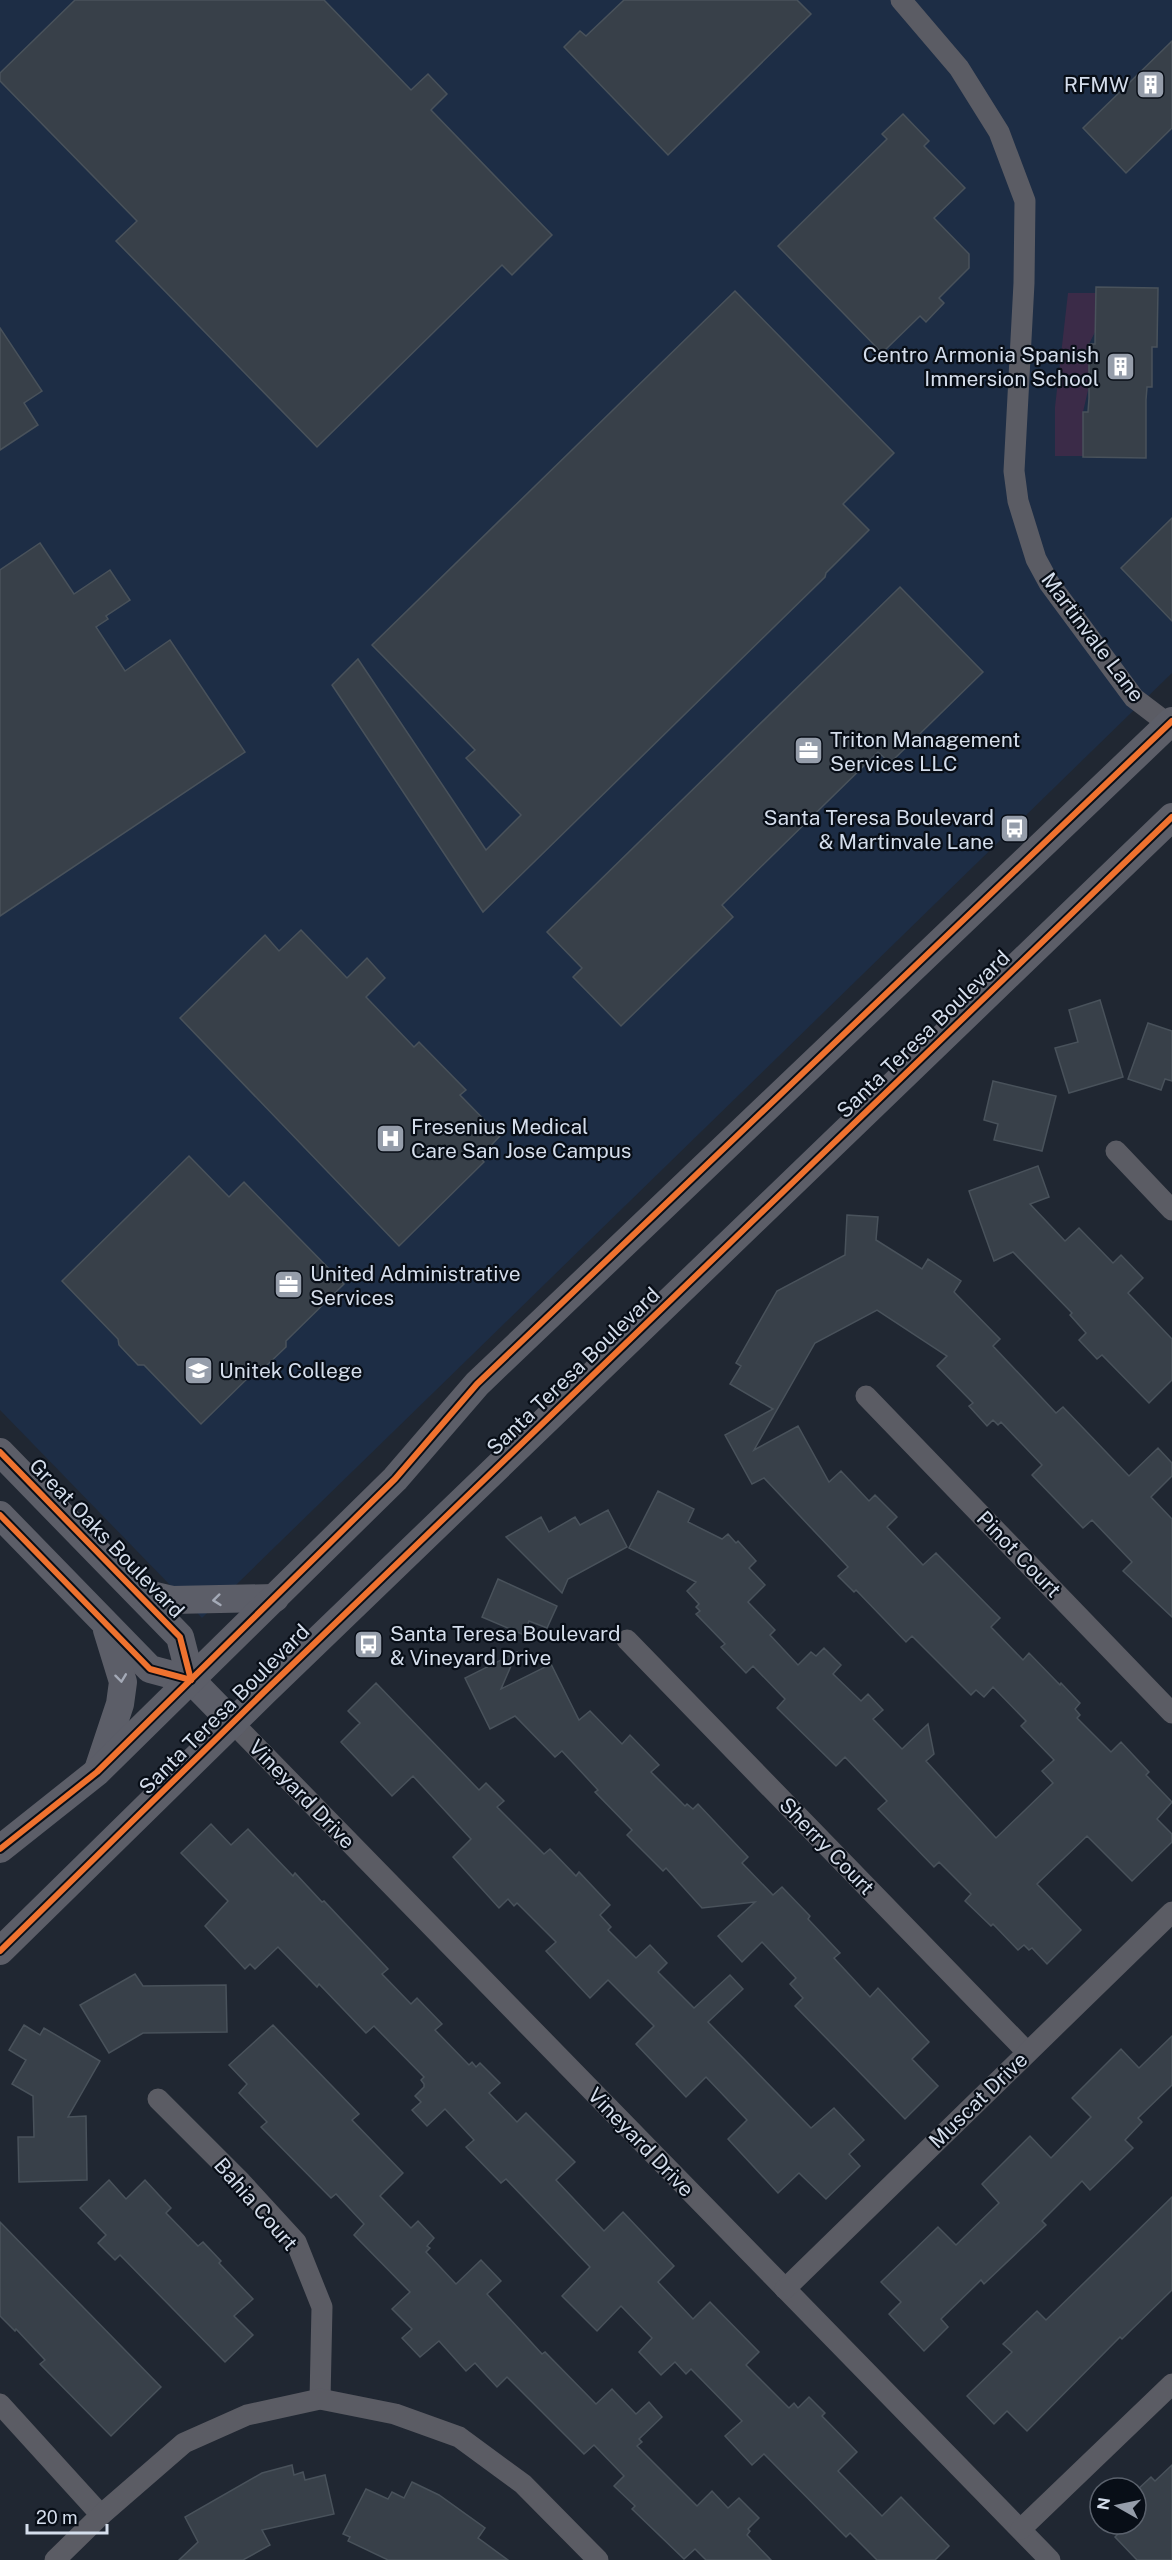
<svg xmlns="http://www.w3.org/2000/svg" width="1172" height="2560" font-family="'Public Sans',sans-serif">
<style>
.built{fill:#1d2d45}
.green{fill:#3b2b48}
.building{fill:#384049;stroke:#49525b;stroke-width:1.5}
.lines{fill:none;stroke-linecap:round;stroke-linejoin:round}
.street{stroke:#5b5c64;stroke-width:21}
.secondary{stroke:#5c5e68;stroke-width:28}
.cycleway-casing{stroke:#080e17;stroke-width:10}
.cycleway{stroke:#ef722f;stroke-width:6}
.oneway{stroke:#a4aab7}
.labels{text-anchor:middle;dominant-baseline:central;stroke-width:4.5;stroke-linejoin:round;paint-order:stroke}
.poi-label{font-size:21px;fill:#d4ddeb;stroke:#080e17;text-anchor:start}
.street-label{font-size:21px;fill:#d4ddeb;stroke:#080e17}
</style>
<rect width="100%" height="100%" fill="#202732"/>
<!-- built -->
<path class="built" d="M0,0H1172V673L202,1618L0,1410Z"/>
<!-- green -->
<path class="green" d="M1068,293H1096L1095,332L1089,344V386L1083,412V456H1055V407Z"/>
<!-- building -->
<g class="building">
<path d="M75,0H324L411,90L428,74L447,94L431,110L552,235L512,275L502,265L317,447L116,241L137,221L0,81V73Z"/>
<path d="M624,0H797L811,14L668,155L564,47L580,31L586,36Z"/>
<path d="M1172,41V128L1126,173L1083,128Z"/>
<path d="M903,114L929,141L924,146L965,188L934,218L969,254V268L939,298L944,303L926,322L920,316L882,353L778,246L887,139L882,134Z"/>
<path d="M1096,287L1158,288L1157,347H1152V387H1147L1146,400V458L1083,457V412H1088L1089,398V344H1095Z"/>
<path d="M735,291L894,453L843,504L869,530L826,573L825,577L483,912L332,685L358,659L486,850L521,815L466,758L475,750L372,645Z"/>
<path d="M0,328L42,391L24,403L38,425L0,450Z"/>
<path d="M1172,518V621L1121,568Z"/>
<path d="M40,543L74,594L110,570L130,600L106,616L108,619L96,627L125,671L170,640L245,752L0,916V570Z"/>
<path d="M900,587L983,672L890,763L878,752L722,905L733,917L621,1026L573,977L582,968L547,932Z"/>
<path d="M301,930L347,978L367,958L385,978L366,997L414,1047L419,1042L466,1090L460,1095L500,1136L480,1157L484,1162L399,1246L180,1018L265,935L279,951Z"/>
<path d="M1100,1000L1123,1077L1069,1093L1055,1048L1078,1042L1069,1010Z"/>
<path d="M1148,1023L1172,1031V1081L1165,1079L1161,1090L1128,1079Z"/>
<path d="M993,1081L1056,1096L1042,1151L994,1140L998,1124L984,1120Z"/>
<path d="M189,1156L229,1197L244,1182L344,1284L286,1341V1347L265,1367L260,1366L201,1424L144,1365H138L119,1345L118,1339L62,1281Z"/>
<path d="M1038,1166L1049,1197L1030,1204L1065,1241L1079,1228L1113,1263L1121,1255L1143,1278L1128,1293L1172,1339V1380L1149,1403L1102,1355L1097,1359L1079,1340L1086,1333L1070,1315L1072,1313L1013,1252L994,1261L969,1191Z"/>
<path d="M847,1215L878,1217L876,1240L922,1269L928,1259L961,1281L954,1292L1000,1339L993,1346L1056,1413L1063,1407L1129,1476L1158,1448L1172,1463V1476L1151,1497L1172,1519V1617L1123,1571L1132,1562L1092,1520L1083,1528L1032,1475L1042,1465L1001,1422L998,1425L993,1420L987,1426L969,1406L973,1403L937,1366L947,1356L877,1310L815,1343L754,1450L798,1426L829,1482L841,1471L869,1501L875,1495L897,1517L887,1527L923,1565L936,1553L1000,1618L991,1627L1023,1660L1029,1653L1060,1685L1061,1683L1080,1703L1075,1709L1080,1715L1077,1718L1111,1752L1121,1742L1149,1772L1146,1775L1172,1802L1157,1819L1172,1834V1842L1132,1881L1087,1836L1037,1884L1081,1930L1047,1964L1032,1948L1029,1950L1024,1945L1018,1950L993,1924L991,1926L965,1901L971,1894L939,1862L934,1867L878,1809L887,1801L845,1757L836,1766L777,1708L785,1699L753,1666L746,1673L721,1647L725,1644L696,1614L700,1611L696,1607L699,1604L687,1591L696,1582L629,1548L658,1491L694,1509L688,1522L722,1539L728,1534L736,1543L738,1541L756,1561L749,1568L765,1585L748,1602L775,1630L770,1635L798,1665L811,1652L816,1656L824,1648L841,1665L833,1674L861,1701L868,1694L883,1710L873,1719L902,1749L928,1724L934,1754L926,1761L996,1838L1053,1783L1042,1771L1054,1760L1021,1726L1026,1721L993,1687L984,1697L976,1690L971,1695L912,1636L906,1642L856,1590L854,1592L838,1576L848,1567L764,1478L752,1484L725,1435L773,1409L730,1384L741,1366L736,1363L777,1291L845,1255Z"/>
<path d="M608,1510L627,1547L568,1579L562,1593L506,1537L541,1517L549,1532L575,1517L580,1525Z"/>
<path d="M498,1579L557,1606L547,1628L529,1621L524,1635L482,1617Z"/>
<path d="M517,1652L501,1689L551,1664L579,1720L590,1711L622,1744L630,1735L659,1765L651,1772L685,1806L687,1804L693,1809L698,1804L748,1857L742,1863L773,1895L782,1887L810,1916L808,1919L840,1953L834,1958L870,1997L878,1988L929,2042L912,2059L938,2086L905,2119L795,2006L803,1998L790,1984L796,1978L762,1942L742,1962L718,1936L755,1902L702,1908L666,1868L663,1871L627,1835L632,1830L595,1792L598,1790L562,1751L555,1757L515,1716L490,1729L465,1678Z"/>
<path d="M376,1683L479,1790L486,1783L504,1801L497,1807L544,1854L550,1849L576,1876L579,1872L610,1905L600,1915L611,1927L608,1930L636,1958L650,1945L667,1963L658,1972L694,2008L730,1975L743,1989L708,2022L811,2128L834,2108L864,2140L849,2154L860,2166L826,2199L799,2173L778,2193L728,2139L747,2120L706,2077L686,2097L636,2044L654,2026L608,1980L590,1998L546,1951L556,1942L517,1903L514,1906L508,1899L499,1908L453,1857L471,1839L413,1776L392,1796L341,1742L360,1723L348,1711Z"/>
<path d="M211,1824L231,1845L248,1829L293,1876L295,1873L322,1902L324,1901L388,1969L382,1974L411,2004L417,1998L442,2024L435,2030L469,2065L472,2062L476,2067L480,2063L500,2083L489,2093L517,2122L526,2113L575,2162L556,2180L604,2231L623,2212L674,2266L658,2282L693,2319L710,2302L759,2352L746,2365L789,2408L794,2403L798,2408L809,2397L825,2413L822,2416L857,2452L838,2471L882,2516L901,2497L949,2546L935,2560H877L850,2533L846,2537L764,2454L752,2465L725,2436L742,2421L691,2369L686,2374L675,2362L661,2375L639,2352L652,2338L621,2306L597,2331L562,2296L590,2267L506,2179L501,2183L466,2147L474,2140L445,2109L427,2126L412,2110L421,2102L415,2096L424,2087V2084L421,2080L424,2077L374,2026L366,2033L319,1984L317,1987L278,1947L255,1969L250,1964L245,1969L205,1926L228,1901L181,1853Z"/>
<path d="M135,1974L143,1986L226,1985L227,2032L143,2033L109,2053L80,2005Z"/>
<path d="M24,2025L40,2035L44,2028L100,2061L68,2117L86,2116L87,2180L19,2182L18,2137H34L33,2096L12,2084L26,2060L9,2050Z"/>
<path d="M273,2025L359,2114L352,2120L403,2173L380,2196L411,2228L418,2221L434,2238L427,2246L430,2248L426,2252L456,2284L481,2260L501,2281L487,2294L542,2354L545,2352L596,2404L612,2389L636,2414L649,2402L662,2417L639,2439L642,2442L637,2446L697,2506L712,2491L728,2508L739,2498L759,2518L748,2529L750,2531L747,2535L771,2560H706L695,2549L684,2559L632,2509L635,2506L614,2486L624,2476L594,2445L584,2454L507,2377L497,2387L475,2363L466,2371L439,2341L420,2357L402,2338L412,2329L392,2309L410,2292L354,2235L364,2224L336,2194L331,2198L261,2127L267,2122L239,2093L247,2084L229,2065Z"/>
<path d="M1172,2036V2085L1138,2118L1142,2122L1125,2140L1133,2148L1090,2190L1082,2181L1042,2221L1046,2225L984,2284L981,2280L941,2319L948,2327L924,2351L889,2314L901,2302L881,2282L938,2227L956,2245L999,2203L982,2184L1030,2136L1051,2158L1091,2117L1072,2098L1121,2049L1139,2068Z"/>
<path d="M109,2180L126,2199L145,2180L171,2208L166,2213L198,2246L203,2242L221,2261L219,2263L253,2299L234,2316L253,2335L225,2362L120,2255L115,2260L98,2243L106,2235L80,2208Z"/>
<path d="M1172,2197V2290L1122,2339L1120,2337L1027,2431L1007,2411L994,2424L967,2396L1012,2352L1003,2344L1037,2311L1046,2320Z"/>
<path d="M0,2222L161,2387L111,2436L40,2364L45,2360L16,2329L15,2331L0,2316Z"/>
<path d="M292,2465L294,2475L303,2472L305,2480L325,2475L334,2514L262,2530L270,2545L243,2560H179L198,2542L185,2517L262,2473Z"/>
<path d="M1172,2465V2560H1137L1115,2537L1128,2524H1136V2491L1151,2477L1155,2481Z"/>
<path d="M412,2482L439,2495L485,2528L478,2538L508,2560H388L348,2541L350,2537L343,2534L366,2489L388,2499L392,2492L404,2498Z"/>
</g>
<g class="lines">
<!-- street -->
<g class="street">
<path d="M901,0L959,68L999,132L1025,201L1024,283L1014,471L1018,501L1036,559L1049,583L1134,698L1172,727"/>
<path d="M1116,1151L1172,1210"/>
<path d="M866,1396L1172,1713"/>
<path d="M627,1640L1027,2052"/>
<path d="M233,1723L1050,2560"/>
<path d="M158,2099L241,2182L296,2242L322,2307L320,2399"/>
<path d="M785,2289L1172,1912"/>
<path d="M0,2404L101,2515"/>
<path d="M1021,2529L1172,2384"/>
<path d="M55,2560L101,2515L184,2443L247,2415L320,2399L395,2414L459,2437L523,2484L598,2560"/>
</g>
<!-- secondary -->
<g class="secondary">
<path d="M0,1452L180,1637L191,1680L233,1723"/>
<path d="M0,1515L150,1669L191,1680"/>
<path d="M138,1592L172,1600L275,1598"/>
<path d="M99,1767L120,1704L123,1682L107,1630"/>
<path d="M0,1849L97,1772L162,1708L395,1479L477,1384L1172,721"/>
<path d="M0,1951L264,1692L1172,817"/>
</g>
<defs>
<g id="cycleway">
<path d="M0,1452L180,1637L191,1680"/>
<path d="M0,1515L150,1669L191,1680"/>
<path d="M0,1849L97,1772L162,1708L395,1479L477,1384L1172,721"/>
<path d="M0,1951L264,1692L1172,817"/>
</g>
</defs>
<!-- cycleway casing -->
<use href="#cycleway" class="cycleway-casing"/>
<!-- cycleway -->
<use href="#cycleway" class="cycleway"/>
</g>
<!-- one-way arrows -->
<defs><path id="oneway-chevron" d="M-2-3.5L2.5 0L-2 3.5" fill="none" stroke-width="1.6" stroke-linecap="round" stroke-linejoin="round" transform="scale(1.5)"/></defs>
<g class="oneway">
<use href="#oneway-chevron" transform="translate(217 1600) rotate(174)"/>
<use href="#oneway-chevron" transform="translate(121 1678) rotate(83)"/>
</g>
<!-- icons -->
<defs>
<symbol id="building-square" viewBox="-11 -11 22 22"><rect x="-9" y="-9" width="18" height="18" rx="4" fill="#959daa" stroke="#080e17"/><path d="M-4-6H4V6H1V3H-1V6H-4ZM-2.5-4.3h1.7v1.8h-1.7ZM.8-4.3h1.7v1.8H.8ZM-2.5-1h1.7V.8h-1.7ZM.8-1h1.7V.8H.8Z" fill="#fff"/></symbol>
<symbol id="office-square" viewBox="-11 -11 22 22"><rect x="-9" y="-9" width="18" height="18" rx="4" fill="#959daa" stroke="#080e17"/><path d="M-6-3h4V-5.5h4V-3h4V5H-6ZM-1-4.5V-3h2v-1.5ZM-6 0V1H6V0Z" fill="#fff"/></symbol>
<symbol id="bus-square" viewBox="-11 -11 22 22"><rect x="-9" y="-9" width="18" height="18" rx="4" fill="#959daa" stroke="#080e17"/><path d="M-5-6H5V4H4V6H2V4H-2V6H-4V4H-5ZM-3.5-4V0h7V-4ZM-3.5 1.2v1.5H-2V1.2ZM2 1.2v1.5H3.5V1.2Z" fill="#fff"/></symbol>
<symbol id="hospital-square" viewBox="-11 -11 22 22"><rect x="-9" y="-9" width="18" height="18" rx="4" fill="#959daa" stroke="#080e17"/><path d="M-5-5h3v3.5h4V-5h3V5h-3V1.5h-4V5h-3Z" fill="#fff"/></symbol>
<symbol id="university-square" viewBox="-11 -11 22 22"><rect x="-9" y="-9" width="18" height="18" rx="4" fill="#959daa" stroke="#080e17"/><path d="M0-5L7-2L0 1L-7-2ZM-4 1L0 2.5L4 1V4Q0 6-4 4Z" fill="#fff"/></symbol>
</defs>
<g fill-rule="evenodd">
<use href="#building-square" x="1134" y="68" width="33" height="33"/>
<use href="#building-square" x="1104" y="350" width="33" height="33"/>
<use href="#office-square" x="792" y="734" width="33" height="33"/>
<use href="#bus-square" x="998" y="812" width="33" height="33"/>
<use href="#hospital-square" x="374" y="1122" width="33" height="33"/>
<use href="#office-square" x="272" y="1268" width="33" height="33"/>
<use href="#university-square" x="182" y="1354" width="33" height="33"/>
<use href="#bus-square" x="352" y="1628" width="33" height="33"/>
</g>
<g class="labels">
<!-- poi labels -->
<g class="poi-label">
<text x="1129" y="84" text-anchor="end">RFMW</text>
<text x="1099" y="354" text-anchor="end">Centro Armonia Spanish<tspan x="1099" dy="24">Immersion School</tspan></text>
<text x="830" y="739">Triton Management<tspan x="830" dy="24">Services LLC</tspan></text>
<text x="994" y="817" text-anchor="end">Santa Teresa Boulevard<tspan x="994" dy="24">&amp; Martinvale Lane</tspan></text>
<text x="411" y="1126">Fresenius Medical<tspan x="411" dy="24">Care San Jose Campus</tspan></text>
<text x="310" y="1273">United Administrative<tspan x="310" dy="24">Services</tspan></text>
<text x="219" y="1370">Unitek College</text>
<text x="390" y="1633">Santa Teresa Boulevard<tspan x="390" dy="24">&amp; Vineyard Drive</tspan></text>
</g>
<!-- street labels -->
<g class="street-label">
<text transform="translate(1093 637) rotate(53)">Martinvale Lane</text>
<text transform="translate(923 1034) rotate(-44)">Santa Teresa Boulevard</text>
<text transform="translate(573 1371) rotate(-44)">Santa Teresa Boulevard</text>
<text transform="translate(107 1538) rotate(46)">Great Oaks Boulevard</text>
<text transform="translate(1019 1554) rotate(46)">Pinot Court</text>
<text transform="translate(224 1709) rotate(-45)">Santa Teresa Boulevard</text>
<text transform="translate(302 1794) rotate(46)">Vineyard Drive</text>
<text transform="translate(827 1846) rotate(46)">Sherry Court</text>
<text transform="translate(978 2100) rotate(-44)">Muscat Drive</text>
<text transform="translate(641 2142) rotate(46)">Vineyard Drive</text>
<text transform="translate(256 2204) rotate(49)">Bahia Court</text>
</g>
</g>
<!-- north arrow -->
<g transform="translate(1118 2506) rotate(279)"><circle r="28" fill="#080e17" stroke="#5a616c" stroke-width="1.5"/>
<path d="M0-4.5L10 22L0 15L-10 22Z" fill="#959daa"/>
<text y="-9" font-size="16" font-weight="bold" text-anchor="middle" fill="#d4ddeb">N</text>
</g>
<!-- scale -->
<path d="M27 2524v9h80v-9" fill="none" stroke="#d4ddeb" stroke-width="3"/>
<text x="36" y="2524" font-size="18" fill="#d4ddeb" stroke="#080e17" stroke-width="4.5" paint-order="stroke">20 m</text>
</svg>
